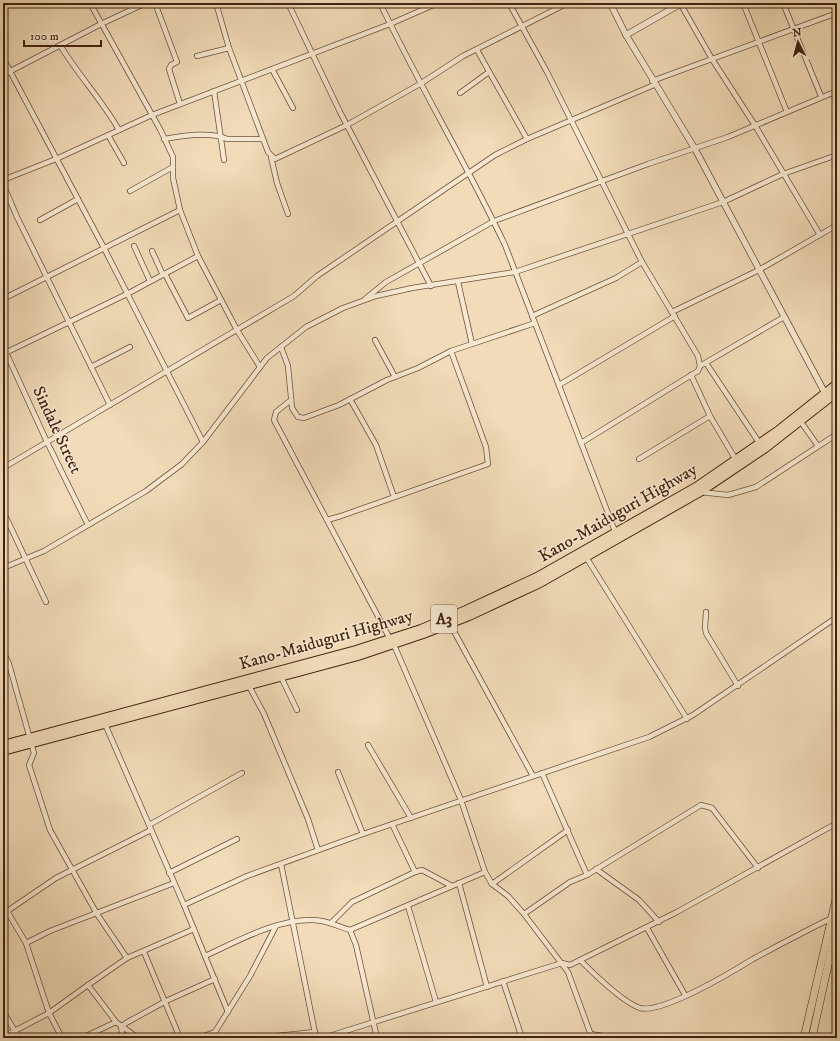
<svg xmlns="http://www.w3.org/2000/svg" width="840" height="1041" font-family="'IM FELL DW Pica',serif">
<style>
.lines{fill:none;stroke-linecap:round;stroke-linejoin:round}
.minor-casing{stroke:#6e513b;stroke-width:6}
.tertiary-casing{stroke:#6e513b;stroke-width:7}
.primary-casing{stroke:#422311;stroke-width:8}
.trunk-casing{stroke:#422311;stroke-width:10}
.minor{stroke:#f6e8d1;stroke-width:4.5}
.tertiary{stroke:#f6e8d1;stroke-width:5.5}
.primary{stroke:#f1dbb8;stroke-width:7}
.trunk{stroke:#f1dbb8;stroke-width:8}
.labels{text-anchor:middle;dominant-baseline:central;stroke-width:3;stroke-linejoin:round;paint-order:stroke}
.shield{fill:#f6e8d1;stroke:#785e4b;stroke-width:1}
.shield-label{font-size:16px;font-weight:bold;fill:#422311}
.street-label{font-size:17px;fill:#422311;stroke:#f6e8d1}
</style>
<rect width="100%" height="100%" fill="#f1dbb8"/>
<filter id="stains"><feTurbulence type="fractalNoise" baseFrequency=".005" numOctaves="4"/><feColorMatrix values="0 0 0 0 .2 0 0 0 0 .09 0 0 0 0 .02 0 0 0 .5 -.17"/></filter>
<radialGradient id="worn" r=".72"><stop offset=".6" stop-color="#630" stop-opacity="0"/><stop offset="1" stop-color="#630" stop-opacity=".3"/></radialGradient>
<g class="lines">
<defs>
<g id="minor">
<path d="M90,3L161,131L173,157V178L180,210L198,256L237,330L260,367"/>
<path d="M155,3L177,62L171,65L169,69L180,104"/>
<path d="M216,3L229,48L268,152L275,159L347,125L420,84L463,56L568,3"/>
<path d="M288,3L340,112L431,286"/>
<path d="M380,3C419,85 466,163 505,245L616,534"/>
<path d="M509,3L547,72L642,262L698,356L700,366"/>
<path d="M680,3L712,59L756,127L820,235"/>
<path d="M743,3L787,112"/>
<path d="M783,3L821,96"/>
<path d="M60,45C78,75 102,100 119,130"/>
<path d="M477,50L527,139"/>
<path d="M197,56L229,48"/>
<path d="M3,58L104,248L203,442"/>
<path d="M272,69L293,108"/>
<path d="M3,75L101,24L146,3"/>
<path d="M652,81L837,13"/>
<path d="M214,91L224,160"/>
<path d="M460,93L489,72"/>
<path d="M108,135L124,163"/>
<path d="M164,139C182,136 211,131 227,139H263"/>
<path d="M271,157L277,183L288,214"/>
<path d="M3,180L56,159L152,115L390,24L438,3"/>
<path d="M3,184L17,217L110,405"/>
<path d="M130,191L173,167"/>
<path d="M40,220L78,199"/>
<path d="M134,246L150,281"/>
<path d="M152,251L163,275"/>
<path d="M165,274L188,318L221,300"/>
<path d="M458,282L472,344"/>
<path d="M3,299L180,210"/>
<path d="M365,299L386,282L494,221L648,164L728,137L837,91"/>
<path d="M672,312L759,270L837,225"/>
<path d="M532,316L616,278L642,262"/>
<path d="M375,340L395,377"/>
<path d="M3,346L47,442L88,525"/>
<path d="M281,347L288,366L292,408L298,417L304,418L339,405L387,380L418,368L451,351L535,323"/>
<path d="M3,354L127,294L198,256"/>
<path d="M706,363L760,444"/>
<path d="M91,367L130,347"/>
<path d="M691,375L710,416L736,460"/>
<path d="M559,385L675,316"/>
<path d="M350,399L376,445L394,497"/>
<path d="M291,400L276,412L274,420L390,639"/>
<path d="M801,422L818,446"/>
<path d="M581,443L698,371L700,366L784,317"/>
<path d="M639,459L710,416"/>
<path d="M3,468L294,296L317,276L495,155L527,139L654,85"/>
<path d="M700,492L728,495L756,487L837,434"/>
<path d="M3,511L46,602"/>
<path d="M327,520L341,516L488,464L486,447L451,351"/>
<path d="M586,557L687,719"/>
<path d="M3,568L44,551L146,491L182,464L203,442L267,358L306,327L343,308L376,296L412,288L515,272L723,202L783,174L837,155"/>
<path d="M706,612L705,628L706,633L738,686"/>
<path d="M450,624L533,776"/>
<path d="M394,645L461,800L485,872L492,884L508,896L524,914L568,972L592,1038"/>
<path d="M3,651L9,664L34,753L29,765L50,830L97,914L127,958"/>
<path d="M281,677L297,710"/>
<path d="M249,686L264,714L308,819L318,850"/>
<path d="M105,724L184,905L247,876L363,834L649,737L693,715L837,617"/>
<path d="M368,745L411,818"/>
<path d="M338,772L363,834"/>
<path d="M542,773L587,875"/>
<path d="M392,824L415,872"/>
<path d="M149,825L242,773"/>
<path d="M281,864L316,1038"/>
<path d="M596,869L639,900L659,922"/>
<path d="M169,873L237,839"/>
<path d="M459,883L487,987"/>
<path d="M492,884L568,830"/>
<path d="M184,905L228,1012"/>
<path d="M408,906L436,1002"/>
<path d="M7,911L26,943L49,1013L62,1038"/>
<path d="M3,914L56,878L151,830"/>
<path d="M524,914L570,882L587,875L701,805L712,808L758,868"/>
<path d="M331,923L352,902L415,872L422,870L452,886"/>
<path d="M647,928L685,995"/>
<path d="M350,930L356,945L377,1038"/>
<path d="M26,943L50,931L174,883"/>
<path d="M144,952L180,1038"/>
<path d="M205,956C238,941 274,920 311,920C324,919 337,926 350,930L485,872"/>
<path d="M580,960C593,973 624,1003 640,1008C662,1014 732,972 753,959C779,945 805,931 832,918"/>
<path d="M503,981L522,1038"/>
<path d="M3,1011L19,1038"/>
<path d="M121,1027L126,1023L166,1001L215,979"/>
<path d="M121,1027L123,1038"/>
<path d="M591,1034L614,1038"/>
<path d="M3,1037L49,1013L88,985"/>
<path d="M82,1038L116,1022"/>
<path d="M138,1038L116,1022L88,985L127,958L194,929"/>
<path d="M198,1038L215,1032"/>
<path d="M214,1038L215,1032L250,976L276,926"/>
<path d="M257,1038L315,1032"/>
<path d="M323,1038L562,963L570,965L677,912L837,823"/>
<path d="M510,1038L521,1035"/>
</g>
<g id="tertiary">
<path d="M610,3L626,35L695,149L826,395"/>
<path d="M626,35L682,3"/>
</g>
<g id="primary">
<path d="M804,1038L837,895"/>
<path d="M812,1038L837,924"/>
</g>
<g id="trunk">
<path d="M3,745L356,650L421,629L466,610L537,577L696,487L779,430L837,384"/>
<path d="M3,751L358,656L423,634L469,616L540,583L700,492L764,449L837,392"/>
</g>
</defs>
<!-- minor casing -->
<use href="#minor" class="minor-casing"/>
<!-- tertiary casing -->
<use href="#tertiary" class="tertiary-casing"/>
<!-- primary casing -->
<use href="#primary" class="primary-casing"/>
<!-- trunk casing -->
<use href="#trunk" class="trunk-casing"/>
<!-- minor -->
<use href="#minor" class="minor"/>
<!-- tertiary -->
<use href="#tertiary" class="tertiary"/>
<!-- primary -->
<use href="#primary" class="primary"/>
<!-- trunk -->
<use href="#trunk" class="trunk"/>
</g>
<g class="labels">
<!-- shield labels -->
<rect class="shield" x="431" y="605" width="26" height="28" rx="3"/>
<g class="shield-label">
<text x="444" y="619">A3</text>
</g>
<!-- street labels -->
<g class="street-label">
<text transform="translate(57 430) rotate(65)">Sindale Street</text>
<text transform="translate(618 513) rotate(-30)">Kano-Maiduguri Highway</text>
<text transform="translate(326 640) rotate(-16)">Kano-Maiduguri Highway</text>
</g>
</g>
<!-- margin -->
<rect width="840" height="1041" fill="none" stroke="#f1dbb8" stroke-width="16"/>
<rect x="4" y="4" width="832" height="1033" fill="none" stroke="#422311" stroke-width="2"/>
<rect x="8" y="8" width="824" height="1025" fill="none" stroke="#422311"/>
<!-- north arrow -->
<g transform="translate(798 42) rotate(354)" stroke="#f6e8d1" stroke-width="3" paint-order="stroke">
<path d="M0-3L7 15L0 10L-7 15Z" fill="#422311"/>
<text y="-6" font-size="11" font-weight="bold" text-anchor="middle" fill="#422311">N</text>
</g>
<!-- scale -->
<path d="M24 40v6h77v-6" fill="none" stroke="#422311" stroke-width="2"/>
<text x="30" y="40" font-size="12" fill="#422311" stroke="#f6e8d1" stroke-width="3" paint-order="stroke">100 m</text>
<rect width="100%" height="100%" filter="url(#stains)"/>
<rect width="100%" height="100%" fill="url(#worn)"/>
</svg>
